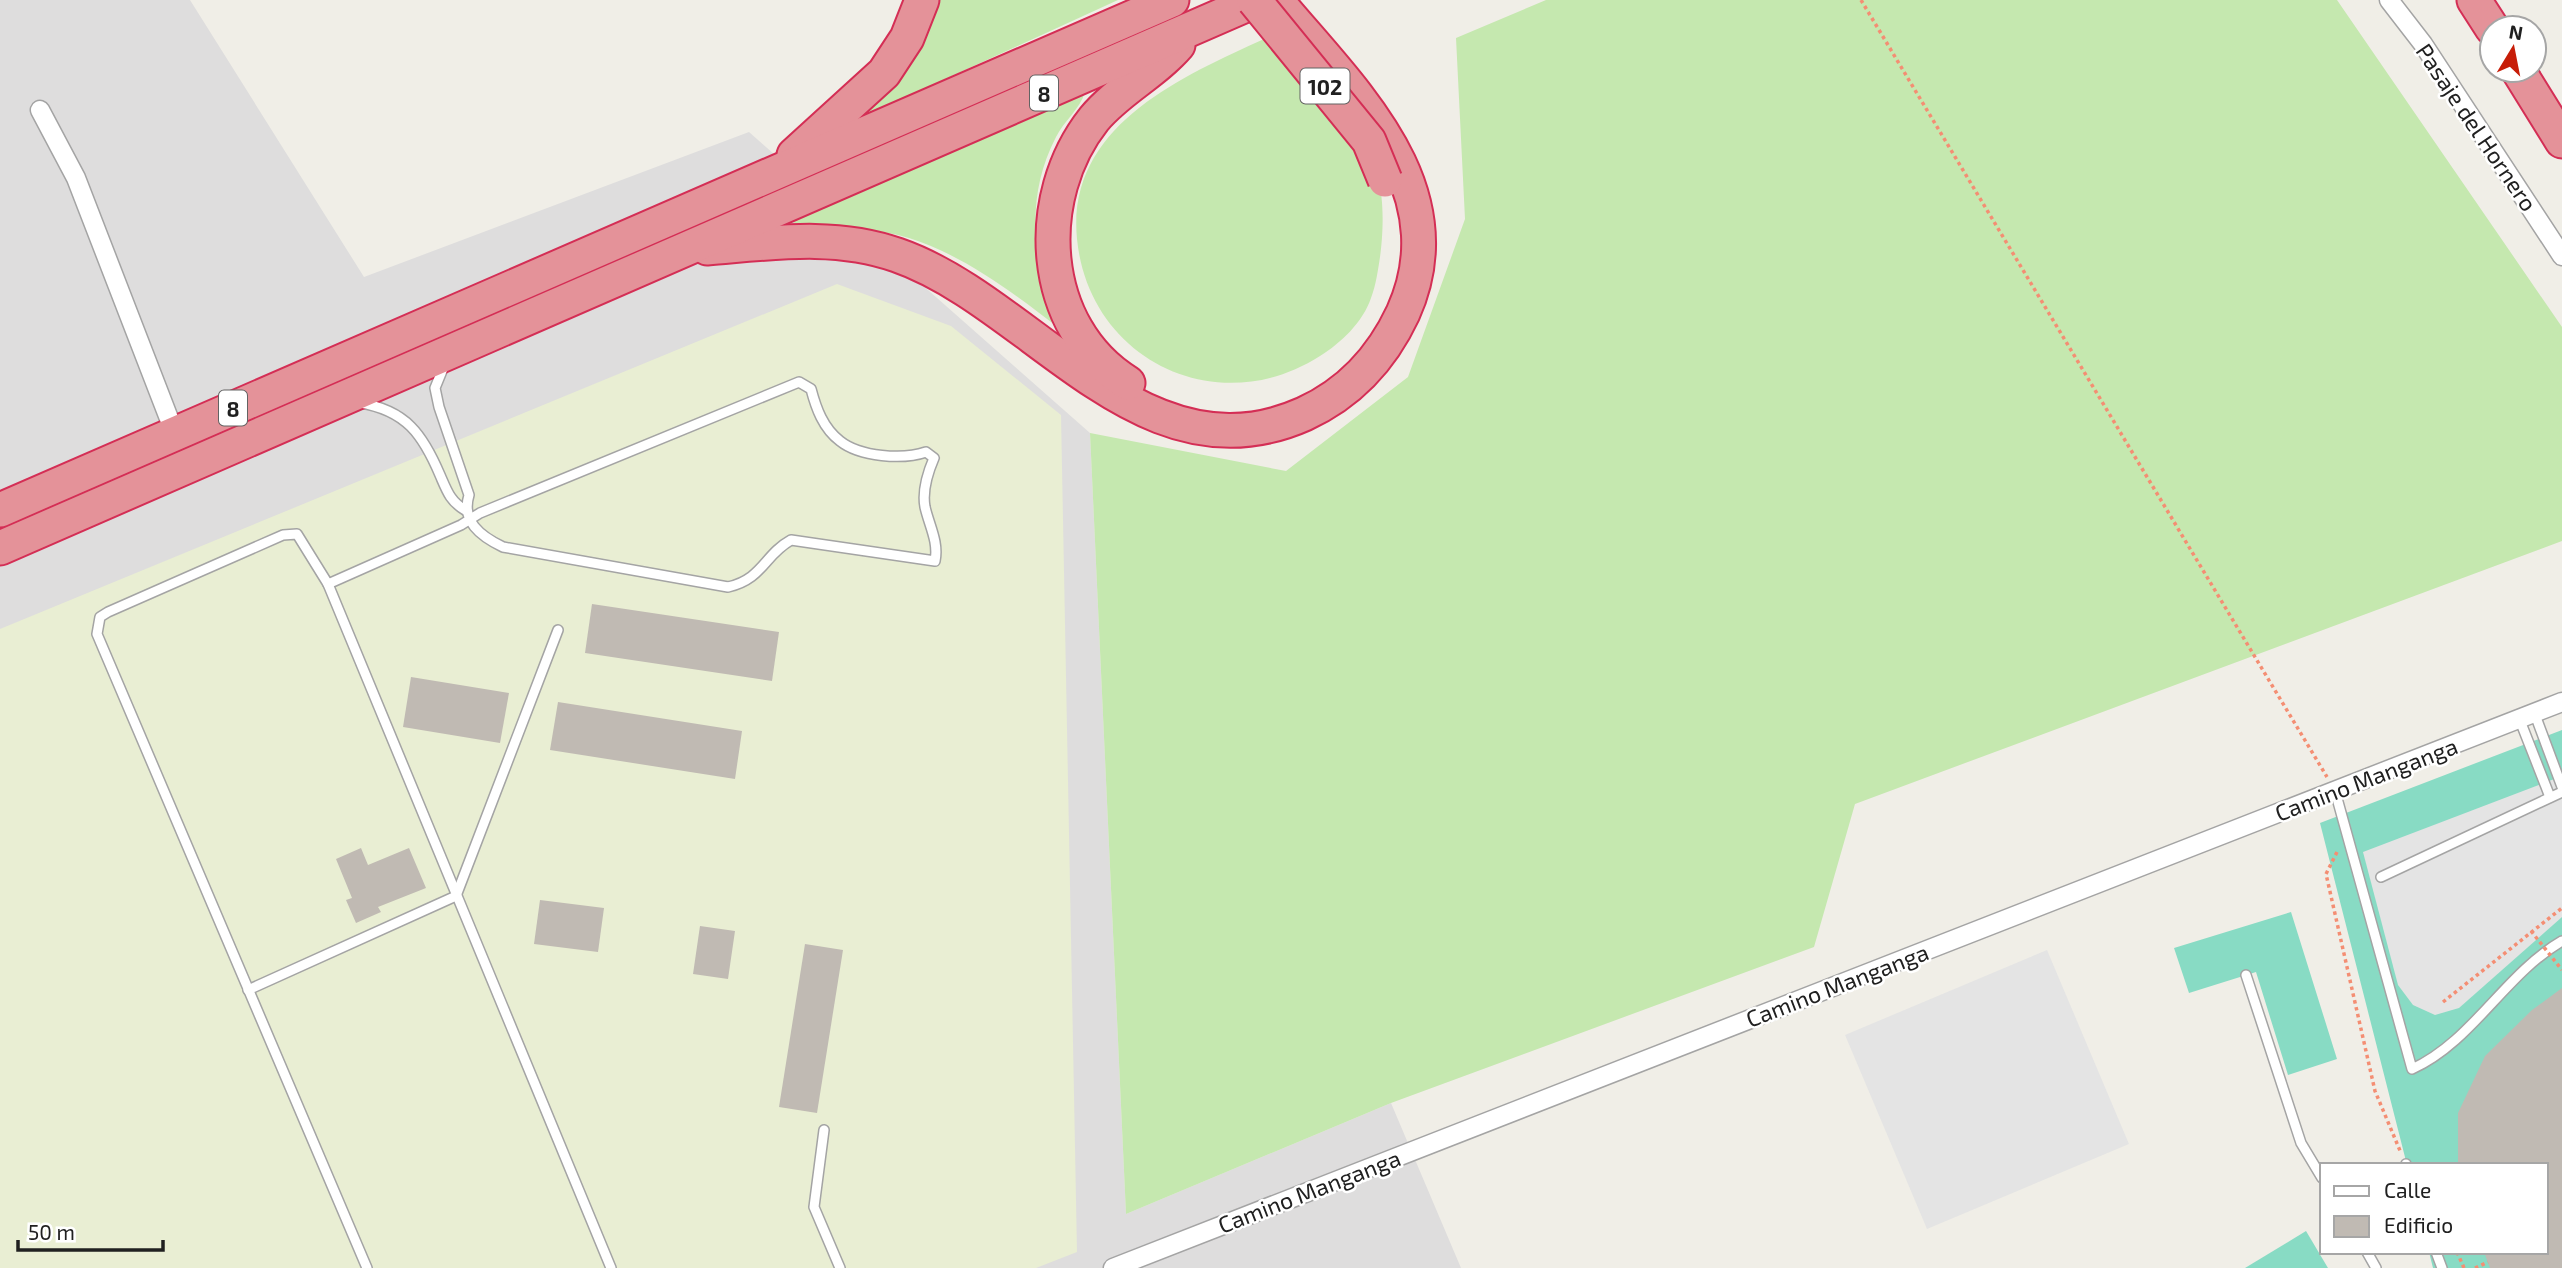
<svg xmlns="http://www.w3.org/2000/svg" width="2562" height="1268" font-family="'Exo 2',sans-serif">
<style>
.residential{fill:#dedddd}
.farmland{fill:#e9eed3}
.grass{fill:#c5e8af}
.pitch{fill:#88dbc4}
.parking{fill:#e4e4e4}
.building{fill:#c0bab3}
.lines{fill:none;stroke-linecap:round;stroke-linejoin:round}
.lane-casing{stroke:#a4a4a4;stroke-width:12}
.street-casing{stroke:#a4a4a4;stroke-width:21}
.highway-casing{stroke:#d42e55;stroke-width:37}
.path{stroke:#f48e73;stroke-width:3.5;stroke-dasharray:3.5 3.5;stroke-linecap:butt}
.lane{stroke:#fff;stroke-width:9}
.street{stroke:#fff;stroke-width:18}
.highway{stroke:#e49299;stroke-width:33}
.highway-bridge-casing{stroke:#d42e55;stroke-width:37;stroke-linecap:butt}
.path-bridge{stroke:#f48e73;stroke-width:3.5;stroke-dasharray:3.5 3.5;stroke-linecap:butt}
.highway-bridge{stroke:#e49299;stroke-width:33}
.labels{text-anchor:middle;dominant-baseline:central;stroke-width:5;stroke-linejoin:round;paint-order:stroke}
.shield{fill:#fff;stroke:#636363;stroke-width:2}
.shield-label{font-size:21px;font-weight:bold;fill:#202020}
.street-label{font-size:23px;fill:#202020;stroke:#fff}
</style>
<rect width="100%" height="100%" fill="#f0eee7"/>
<!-- residential -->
<path class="residential" d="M0,0H190L364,277L749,132L1090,433L1126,1214L1391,1103L1461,1268H0Z"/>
<!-- farmland -->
<path class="farmland" d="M837,284L951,326L1061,415L1077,1252L1036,1268H0V629Z"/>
<!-- grass -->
<g class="grass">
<path d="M930,0H1118L836,129Z"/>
<path d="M1546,0H2337L2562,327V541L1855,804L1814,947L1391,1103L1126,1214L1090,433L1286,471L1408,377L1465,219L1456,38Z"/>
<path d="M1264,39C1294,72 1321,106 1348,141C1357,152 1371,165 1377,178C1385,196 1383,237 1380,257C1378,270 1376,285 1371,298C1363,322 1341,343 1320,356C1217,422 1089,360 1077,239C1066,127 1179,78 1264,39Z"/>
<path d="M1085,92C1080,109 1064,121 1056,137C1023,201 1034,265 1060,329C1016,295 964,255 909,238C871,227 832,227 793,228L794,220Z"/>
</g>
<!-- pitch -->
<g class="pitch">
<path d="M2562,730V1268H2433L2429,1252H2546V1165H2407L2320,823Z"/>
<path d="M2291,912L2337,1059L2288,1075L2256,972L2189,993L2174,948Z"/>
<path d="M2306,1231L2328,1268H2245Z"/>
</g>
<!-- parking -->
<g class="parking">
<path d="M2562,776V917L2459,1008L2435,1015L2413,1005L2398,985L2363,852Z"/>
<path d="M2047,950L2129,1144L1927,1229L1845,1035Z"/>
</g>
<!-- building -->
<g class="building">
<path d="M592,604L779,632L772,681L585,653Z"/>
<path d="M411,677L509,693L500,743L403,727Z"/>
<path d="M558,702L742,731L735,779L550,750Z"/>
<path d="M361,848L368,865L409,848L426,888L378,907L381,912L356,923L346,900L352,898L336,859Z"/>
<path d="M540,900L604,908L598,952L534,944Z"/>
<path d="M700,926L735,931L728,979L693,974Z"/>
<path d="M805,944L843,950L817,1113L779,1107Z"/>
<path d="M2562,988V1268H2490L2484,1252H2546V1165H2458V1113L2485,1056L2532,1010Z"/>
</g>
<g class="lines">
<defs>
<g id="lane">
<path d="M360,403C406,410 423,435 440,475C447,491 450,501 465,510"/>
<path d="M328,584L461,525L480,513L799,382L811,389C816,408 823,428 840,441C860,457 903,460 926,452L934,458C928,472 922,491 925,507C929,525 939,542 935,561L791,540C764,555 763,579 728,587L503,547C480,536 461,521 469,495L439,407L435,388L444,366"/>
<path d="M2534,712L2562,787"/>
<path d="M2519,718L2550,797"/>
<path d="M2335,791L2412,1069C2472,1042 2505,974 2562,941"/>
<path d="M2381,877L2562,792"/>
<path d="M2246,975L2301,1143L2322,1178"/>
<path d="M248,990L456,896L558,630"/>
<path d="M824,1130L814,1207L840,1268"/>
<path d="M2406,1164V1165"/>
<path d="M2367,1252L2376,1268"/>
<path d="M2436,1252L2442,1268"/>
<path d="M367,1268L97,634L100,617L108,612L283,535L297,534L328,584L611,1268"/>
</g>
<g id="street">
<path d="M2389,0L2423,44L2562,256"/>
<path d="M40,110L76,178L175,434"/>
<path d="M1113,1268L2562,702"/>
</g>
<g id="highway">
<path d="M2474,0L2492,28"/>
<path d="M2518,70L2562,141"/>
<path d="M794,155L884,73L907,38L922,0"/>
<path d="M707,248C770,243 835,233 897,255C1033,302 1143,486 1304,414C1350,393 1382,358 1403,313C1460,187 1349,88 1276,0"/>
<path d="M1128,383C1038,327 1032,197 1094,119C1118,90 1154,73 1178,45"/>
<path d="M0,510L1172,0"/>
<path d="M0,548L1257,0"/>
</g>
</defs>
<!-- lane casing -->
<use href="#lane" class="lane-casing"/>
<!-- street casing -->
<use href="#street" class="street-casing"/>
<!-- highway casing -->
<use href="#highway" class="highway-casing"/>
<!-- path -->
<g class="path">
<path d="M1861,0L2327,777"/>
<path d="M2337,852L2326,874L2375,1091L2401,1153"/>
<path d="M2443,1002L2562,908"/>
<path d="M2457,1252L2464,1268"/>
<path d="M2475,1268L2488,1262"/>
</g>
<!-- lane -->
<use href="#lane" class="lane"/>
<!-- street -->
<use href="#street" class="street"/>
<!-- highway -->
<use href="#highway" class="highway"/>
<defs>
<path id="highway-bridge" d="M1254,0L1369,141L1385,180"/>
</defs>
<!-- highway-bridge casing -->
<use href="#highway-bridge" class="highway-bridge-casing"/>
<!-- path-bridge -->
<path class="path-bridge" d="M2531,931L2562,970"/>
<!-- highway-bridge -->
<use href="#highway-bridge" class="highway-bridge"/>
</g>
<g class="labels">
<!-- shield labels -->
<g class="shield">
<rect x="1300.5" y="68.5" width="49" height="35" rx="5"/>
<rect x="1030" y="75.5" width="28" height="35" rx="5"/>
<rect x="219" y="390.5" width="28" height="35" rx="5"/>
</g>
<g class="shield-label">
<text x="1325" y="86">102</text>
<text x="1044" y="93">8</text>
<text x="233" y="408">8</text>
</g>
<!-- street labels -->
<g class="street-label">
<text transform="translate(2477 127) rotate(56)">Pasaje del Hornero</text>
<text transform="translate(2366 779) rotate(-21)">Camino Manganga</text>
<text transform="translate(1837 985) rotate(-21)">Camino Manganga</text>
<text transform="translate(1309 1191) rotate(-21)">Camino Manganga</text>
</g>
</g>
<!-- legend -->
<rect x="2320" y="1163" width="228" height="91" fill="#ffffff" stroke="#a6a6a6" stroke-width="2"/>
<rect x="2334" y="1186" width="35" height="10" fill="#ffffff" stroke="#a6a6a6" stroke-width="2"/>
<text x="2384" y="1198" font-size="21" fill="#202020">Calle</text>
<rect x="2334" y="1216" width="35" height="21" fill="#c0bab3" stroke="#a6a6a6" stroke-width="2"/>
<text x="2384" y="1233" font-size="21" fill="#202020">Edificio</text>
<!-- north arrow -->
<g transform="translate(2513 49) rotate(10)"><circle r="33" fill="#ffffff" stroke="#a6a6a6" stroke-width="2"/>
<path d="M0-5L12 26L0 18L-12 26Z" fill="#c71d08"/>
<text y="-10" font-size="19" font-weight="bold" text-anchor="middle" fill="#202020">N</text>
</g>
<!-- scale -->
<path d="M18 1240v10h145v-10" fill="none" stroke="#202020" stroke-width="3.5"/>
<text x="28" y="1240" font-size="21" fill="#202020" stroke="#ffffff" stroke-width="5" paint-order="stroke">50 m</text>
</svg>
